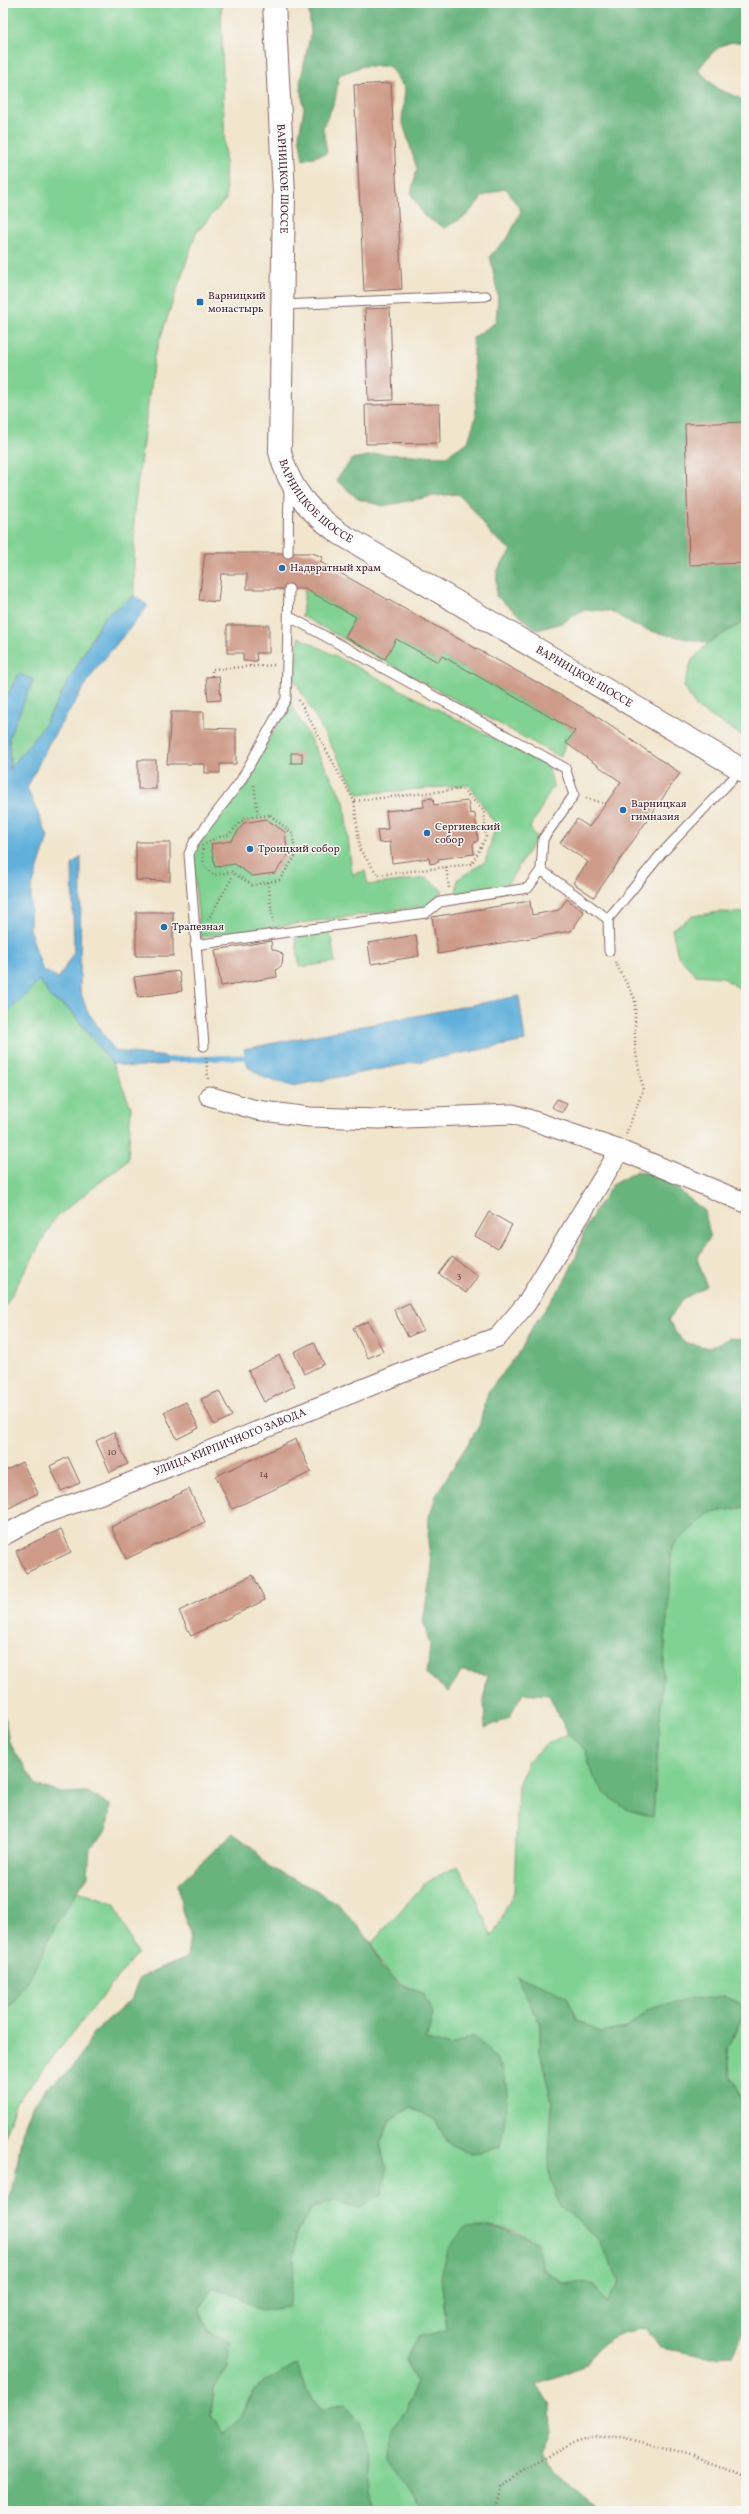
<svg xmlns="http://www.w3.org/2000/svg" width="749" height="2514" font-family="Vollkorn,serif">
<style>
.green{fill:#80d293;stroke:#65785f}
.forest{fill:#68b47d;stroke:#596a54}
.water{fill:#61b0db;stroke:#566883}
.lines{fill:none;stroke-linecap:round;stroke-linejoin:round}
.stream{stroke:#61b0db;stroke-width:5.5}
.building{fill:#ce9b89}
.service-casing{stroke:#846463;stroke-width:11}
.minor-casing{stroke:#846463;stroke-width:21}
.tertiary-casing{stroke:#846463;stroke-width:24}
.path{stroke:#846463;stroke-width:2.5;stroke-dasharray:1 3;stroke-linecap:butt}
.service{stroke:#fff;stroke-width:9}
.minor{stroke:#fff;stroke-width:19}
.tertiary{stroke:#fff;stroke-width:22}
.poi-dot{fill:#1f6fb2;stroke:#f6f6f2;stroke-width:1.5}
.labels{text-anchor:middle;dominant-baseline:central;stroke-width:3;stroke-linejoin:round;paint-order:stroke}
.number-label{font-size:9px;fill:#6b3e42}
.street-label{font-size:11px;fill:#4a1f2b;stroke:#f6f6f2}
.poi-label{font-size:11px;fill:#4a1f2b;stroke:#f6f6f2;text-anchor:start}
</style>
<rect width="100%" height="100%" fill="#f6f6f2"/>
<filter id="ink" filterUnits="userSpaceOnUse"><feTurbulence type="fractalNoise" baseFrequency=".025" numOctaves="2"/><feDisplacementMap in="SourceGraphic" scale="8" xChannelSelector="R" yChannelSelector="G"/><feConvolveMatrix kernelMatrix="1 2 1 2 8 2 1 2 1" color-interpolation-filters="sRGB"/></filter>
<filter id="wash" filterUnits="userSpaceOnUse"><feTurbulence type="fractalNoise" baseFrequency=".012" numOctaves="4" result="noise"/><feDisplacementMap in="SourceGraphic" scale="16" xChannelSelector="R" yChannelSelector="G"/><feGaussianBlur stdDeviation="0.9" result="paint"/><feColorMatrix in="noise" values="0 0 0 0 0 0 0 0 0 0 0 0 0 0 0 0 0 1.4 0 .05"/><feComposite in="paint" operator="in"/></filter>
<g filter="url(#wash)">
<rect width="100%" height="100%" fill="#f1e5cc"/>
<!-- green -->
<g class="green">
<path d="M3,3H221L226,199L196,233L154,357L134,511V596L104,617L45,724L10,770L9,737L33,680L19,674L3,703Z"/>
<path d="M305,589L356,617L345,637L396,639L438,662L442,656L575,731L566,743L560,757L302,616Z"/>
<path d="M746,620V738L696,707L684,686L691,662L708,643Z"/>
<path d="M299,637L549,767L553,786L530,828L537,838L506,886L456,894L458,879L485,862L496,825L469,785L358,794L294,679Z"/>
<path d="M290,702L344,801L352,874L365,871L368,885L427,878L443,891L426,906L200,937L192,853L249,776Z"/>
<path d="M720,912L746,913V993L722,977L696,975L678,956L672,929L693,916Z"/>
<path d="M330,932L335,962L300,967L295,937Z"/>
<path d="M40,980L50,997L70,1010L112,1063L131,1107L128,1160L55,1218L3,1310V1014L10,1011Z"/>
<path d="M746,1507V2006L724,1996L647,2010L627,2028L600,2033L578,2020L567,1997L518,1978L540,2024V2051L552,2103L560,2206L597,2238L620,2281L607,2303L592,2283L563,2282L542,2269L537,2243L514,2230L490,2226L441,2277L447,2330L419,2337L406,2359L416,2382L408,2408L392,2429L419,2511H371L368,2448L320,2410L307,2389L297,2364L253,2391L241,2416L223,2435L211,2415L214,2388L228,2367L209,2332L199,2308L213,2287L237,2295L261,2311L293,2258L296,2233L311,2209L335,2200L360,2208L387,2168L380,2143L390,2120L411,2107L435,2120L448,2143L471,2154L500,2147L473,2036L451,2046L426,2040L433,2015L423,1993C391,1981 385,1974 372,1943L426,1882L458,1866L475,1896L492,1937L514,1892L518,1785L528,1761L547,1744L568,1734L586,1751L592,1775L653,1816L672,1546L709,1513Z"/>
<path d="M78,1891L114,1903L137,1954L16,2102L3,2140V2017L36,1967L57,1922Z"/>
<path d="M746,2008V2110L730,2075L728,2050Z"/>
</g>
<!-- forest -->
<g class="forest">
<path d="M308,3H746V43C722,38 711,53 698,70L718,89L746,101V620L708,643L658,633L633,625L611,611L583,610L562,623L537,630L496,596L497,571L511,550L491,534L476,513L458,494L434,496L383,506L358,499L336,480L352,459L379,454L446,456L468,442L476,416L473,338L496,322L498,296L490,256L509,236L521,211L506,188L483,196L467,215L445,228L424,216L411,194L417,169L402,120L405,89L389,66H363L339,75L335,101L323,127L327,153L303,160L299,135L304,109L300,83L311,32Z"/>
<path d="M637,1171L662,1177L705,1211L710,1236L697,1259L707,1286L683,1299L668,1320L683,1342L710,1348L729,1338L746,1339V1507L709,1513L672,1546L653,1817L628,1810L607,1796L592,1775L586,1751L568,1734L549,1695L523,1693L509,1718L485,1728L484,1701L487,1675L462,1671L448,1692L427,1674L430,1645L423,1621L432,1568L428,1542L429,1517L437,1493L479,1426L488,1392L521,1350L533,1326L563,1284L576,1257L584,1231L598,1206L613,1184Z"/>
<path d="M3,1716L5,1717L9,1742L36,1785L61,1793L87,1792L110,1805L107,1830L90,1848L88,1876L57,1922L36,1967L3,2017Z"/>
<path d="M233,1833L253,1848L269,1867L316,1890L339,1905L372,1943L381,1966L399,1984L423,1993L433,2015L426,2040L451,2046L473,2036C517,2071 509,2096 500,2147L472,2154L448,2143L435,2120L411,2107L390,2120L380,2143L387,2168L381,2194L360,2208L335,2200L311,2209L296,2233L293,2283L288,2307L261,2311L237,2295L213,2287L199,2308L209,2332L230,2341L228,2367L214,2388L211,2415L223,2434L241,2416L253,2391L274,2376L297,2364L307,2389L320,2410L345,2403L360,2423L368,2448L371,2511H3V2208L14,2184L22,2133L31,2109L46,2088L66,2074L81,2055L93,2033L131,2000L140,1977L187,1958L190,1933L182,1910L178,1884Z"/>
<path d="M517,1977L543,1985L567,1997L578,2020L600,2033L627,2028L647,2010L672,2002L724,1996L746,2006L728,2050L730,2075L746,2110L743,2135L746,2147V2302L744,2330L733,2356L708,2357L661,2348L646,2328L622,2333L601,2345L584,2366L537,2384L550,2405L551,2431L542,2454L553,2477L598,2506L599,2511H419L416,2500L391,2456L392,2428L408,2408L416,2382L406,2359L419,2337L447,2330L441,2277L448,2250L464,2228C495,2225 510,2228 537,2243L542,2269L563,2282L592,2283L607,2303L620,2281L597,2238L560,2206L550,2181L549,2155L552,2103L540,2051V2024Z"/>
</g>
<!-- water -->
<g class="water">
<path d="M134,596L148,606L95,670L49,743L27,788L48,837L31,890L30,931L42,969L58,979L74,952L72,865L81,856L80,990L87,1011L115,1051L166,1057L167,1064L131,1067L112,1063L70,1010L50,997L40,980L10,1011L3,1014V703L19,674L33,680L9,737L10,769L45,724L104,617Z"/>
<path d="M519,996L525,1041L292,1086L265,1078L248,1067L244,1049Z"/>
</g>
<g class="lines">
<!-- stream -->
<path class="stream" d="M166,1060L246,1057"/>
</g>
<g id="blocks">
<!-- building -->
<g class="building">
<path d="M391,83L402,289L364,291L354,85Z"/>
<path d="M390,308L393,400L368,401L365,309Z"/>
<path d="M439,404L440,443L366,444L365,405Z"/>
<path d="M746,422V563L689,565L685,424Z"/>
<path d="M205,553H312L323,557L320,562L587,710L680,773L594,897L573,883L588,862L560,843L577,819L589,827L621,782L566,743L575,731L442,656L438,662L396,639L385,659L345,637L356,617L305,589H247V574H221L218,602L199,600Z"/>
<path d="M227,625H269V653H256L257,661H243V653H227Z"/>
<path d="M219,676L221,700L208,701L206,677Z"/>
<path d="M171,712H204V728L236,729V764H220V773H205V764H167Z"/>
<rect x="291" y="753" width="11" height="10"/>
<rect x="138" y="760" width="18" height="29"/>
<path d="M433,798L434,805L468,801L470,813L475,814L478,840L473,844L474,854L438,859L439,862L430,864L429,858L392,863L390,842L379,843L377,830L388,829L386,811L424,807L423,799Z"/>
<path d="M266,819L285,832L288,855L275,873L252,876L235,864L215,867L211,844L231,841L244,823Z"/>
<path d="M136,842H170V881L136,880Z"/>
<path d="M567,899L584,912L571,931L438,954L432,917L530,901L532,915L559,910Z"/>
<rect x="136" y="912" width="37" height="44"/>
<path d="M416,935L419,956L371,964L368,943Z"/>
<path d="M271,941L272,949L280,952L283,955L282,965L276,970L277,977L221,986L215,950Z"/>
<path d="M179,971L182,991L138,997L134,977Z"/>
<path d="M557,1099L567,1104L562,1113L552,1107Z"/>
<path d="M489,1212L512,1225L498,1249L475,1236Z"/>
<path d="M452,1257L478,1276L466,1293L439,1274Z"/>
<path d="M409,1303L423,1330L408,1337L394,1310Z"/>
<path d="M368,1321L383,1351L368,1358L353,1328Z"/>
<path d="M314,1342L324,1364L304,1374L294,1352Z"/>
<path d="M279,1355L295,1386L264,1402L248,1371Z"/>
<path d="M219,1391L232,1416L214,1425L201,1399Z"/>
<path d="M186,1402L199,1428L177,1439L164,1412Z"/>
<path d="M114,1432L128,1464L110,1472L96,1441Z"/>
<path d="M296,1439L311,1472L232,1509L216,1476Z"/>
<path d="M68,1457L80,1483L61,1491L50,1466Z"/>
<path d="M22,1462L38,1493L9,1508L3,1496V1472Z"/>
<path d="M189,1489L205,1522L126,1559L111,1527Z"/>
<path d="M61,1529L71,1552L26,1573L16,1551Z"/>
<path d="M253,1575L265,1600L191,1636L179,1611Z"/>
</g>
</g>
</g>
<g filter="url(#ink)">
<use href="#blocks" fill-opacity="0" stroke="#846463" stroke-width="1"/>
<g class="lines">
<defs>
<g id="service">
<path d="M282,305L486,296"/>
<path d="M288,553L289,487"/>
<path d="M290,617L565,768L574,795L543,839L541,870"/>
<path d="M195,945L426,913L440,902L528,888L541,870L608,919"/>
<path d="M609,951L608,919L662,853L742,769"/>
<path d="M204,1046L189,854L194,842L240,782L286,699L289,589"/>
</g>
<g id="minor">
<path d="M209,1096L256,1110L309,1117L379,1119L513,1114L620,1150L746,1203"/>
<path id="s1" d="M3,1536L43,1514L104,1493L457,1351L498,1337L526,1304L620,1150"/>
</g>
<g id="tertiary">
<path id="s2" d="M274,3L284,194L280,452C289,489 309,511 339,533L746,772"/>
</g>
</defs>
<!-- service casing -->
<use href="#service" class="service-casing"/>
<!-- minor casing -->
<use href="#minor" class="minor-casing"/>
<!-- tertiary casing -->
<use href="#tertiary" class="tertiary-casing"/>
<!-- path -->
<g class="path">
<path d="M250,661V667"/>
<path d="M212,676V669L275,665"/>
<path d="M299,700L354,801L360,850L378,875L472,864L486,837L484,811L462,789L354,801"/>
<path d="M254,785L258,816"/>
<path d="M586,798L606,804"/>
<path d="M270,815L293,834L295,857L279,880L252,885L232,872L214,875L204,866L202,846L215,838L228,835L245,818Z"/>
<path d="M446,867L449,888"/>
<path d="M268,882L273,922"/>
<path d="M208,920L234,874"/>
<path d="M615,962L635,999V1048L643,1090L626,1134"/>
<path d="M206,1058L208,1079"/>
<path d="M495,2511L502,2488L520,2471L571,2444L595,2437H621L670,2449L694,2456L746,2477"/>
</g>
<!-- service -->
<use href="#service" class="service"/>
<!-- minor -->
<use href="#minor" class="minor"/>
<!-- tertiary -->
<use href="#tertiary" class="tertiary"/>
</g>
</g>
<!-- markers -->
<g class="poi-dot">
<rect x="196" y="298" width="8" height="8" rx="2"/>
<circle cx="282" cy="568" r="4"/>
<circle cx="623" cy="810" r="4"/>
<circle cx="427" cy="833" r="4"/>
<circle cx="250" cy="849" r="4"/>
<circle cx="164" cy="927" r="4"/>
</g>
<g class="labels">
<!-- number labels -->
<g class="number-label">
<text x="459" y="1275">3</text>
<text x="112" y="1452">10</text>
<text x="264" y="1474">14</text>
</g>
<!-- street labels -->
<g class="street-label">
<text stroke="none"><textPath href="#s2" startOffset="176">ВАРНИЦКОЕ ШОССЕ</textPath></text>
<text stroke="none"><textPath href="#s2" startOffset="512">ВАРНИЦКОЕ ШОССЕ</textPath></text>
<text stroke="none"><textPath href="#s2" startOffset="836">ВАРНИЦКОЕ ШОССЕ</textPath></text>
<text stroke="none"><textPath href="#s1" startOffset="246">УЛИЦА КИРПИЧНОГО ЗАВОДА</textPath></text>
</g>
<!-- poi labels -->
<g class="poi-label">
<text x="208" y="296">Варницкий<tspan x="208" dy="13">монастырь</tspan></text>
<text x="290" y="568">Надвратный храм</text>
<text x="631" y="804">Варницкая<tspan x="631" dy="13">гимназия</tspan></text>
<text x="435" y="827">Сергиевский<tspan x="435" dy="13">собор</tspan></text>
<text x="258" y="849">Троицкий собор</text>
<text x="172" y="927">Трапезная</text>
</g>
</g>
<!-- margin -->
<rect width="749" height="2514" fill="none" stroke="#f6f6f2" stroke-width="16"/>
</svg>
